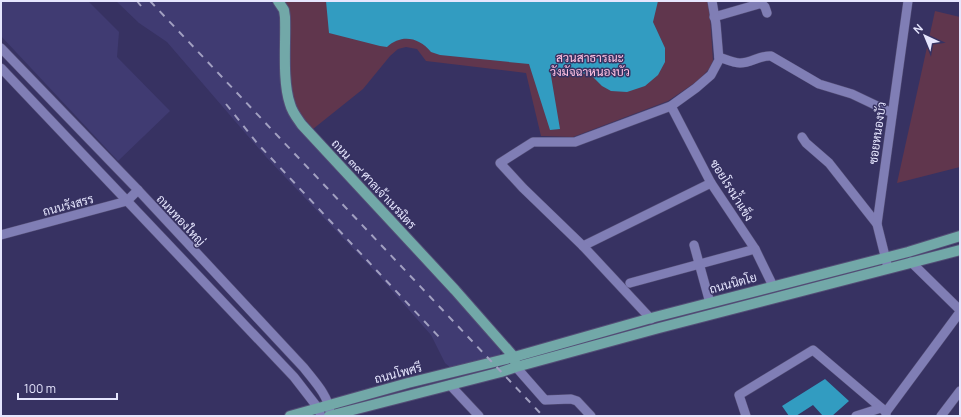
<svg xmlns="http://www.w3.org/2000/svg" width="961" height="417" font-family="Manrope,Sarabun,sans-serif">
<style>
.built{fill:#403b72}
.green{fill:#60364d}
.water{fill:#329cc1}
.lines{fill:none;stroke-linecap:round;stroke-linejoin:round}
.minor-casing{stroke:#534e76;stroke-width:10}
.major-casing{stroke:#534e76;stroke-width:12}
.minor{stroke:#807eb5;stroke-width:9}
.major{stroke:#72a8a8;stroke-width:10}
.rail{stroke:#a2a0c1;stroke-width:2;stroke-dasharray:7 7;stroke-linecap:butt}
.labels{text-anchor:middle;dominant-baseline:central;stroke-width:3;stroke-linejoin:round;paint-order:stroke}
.park-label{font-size:12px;fill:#ffc0e1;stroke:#373262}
.street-label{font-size:12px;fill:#e6e6fe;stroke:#373262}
</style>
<rect width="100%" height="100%" fill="#373262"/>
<!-- built -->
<g class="built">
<path d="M1,1H88L119,32L117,57L170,111L118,161L1,36Z"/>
<path d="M116,1H270L280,11L286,106L501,348L500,355L497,359L452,369L445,363L431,335L380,277L266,157L167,42L139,23Z"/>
</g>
<!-- green -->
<g class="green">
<path d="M286,1H709L713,61L709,69L699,80L668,101L573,137L541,136L526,73L426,61L417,49L406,47L398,49L390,56L363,89L313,129L298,111L291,91Z"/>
<path d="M935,11L960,17V167L897,183Z"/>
</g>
<!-- water -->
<g class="water">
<path d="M326,1H658L653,22L665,48V62L658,75L645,86L627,92L611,91L602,86L591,75L573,71L550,70L560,129L550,130L529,64L440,55L431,52C419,37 401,34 387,47L380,46L329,33Z"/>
<path d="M825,379L849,401L832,416H823L813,405L796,416H789L782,406Z"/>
</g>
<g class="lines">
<defs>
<g id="minor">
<path d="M714,17L759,4H762L765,7L767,13"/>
<path d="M1,48L138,190L304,368C314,381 328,395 330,412"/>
<path d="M719,57C725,59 734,63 740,63C751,63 760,55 771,56L819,84L852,94L892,113"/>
<path d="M1,68L294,377L318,408L321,416"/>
<path d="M671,106L711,183L755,249L773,286"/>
<path d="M802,137L806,143L829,163L877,224"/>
<path d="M1,235L127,201L138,190"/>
<path d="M694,245L710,303"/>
<path d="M583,246L711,183"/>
<path d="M911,262L960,310"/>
<path d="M888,268L877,224L908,1"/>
<path d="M630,283L755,249"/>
<path d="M651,319L583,246L523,188L500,163L533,142H575L671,106L696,88L711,75L719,60L716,24L712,1"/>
<path d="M516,367L545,400L571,399L577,401L591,416"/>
<path d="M450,385L479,416"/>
<path d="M886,412L960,312"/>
<path d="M746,416L739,395L813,350L886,412V416"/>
<path d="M856,416L881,408"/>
<path d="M941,416L960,391"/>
</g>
<g id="major">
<path d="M278,1L284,10L285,17C286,42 282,81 290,104C292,112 297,118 302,125L455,290L514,357L515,362"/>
<path d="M290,416L408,383L514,357L655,317L908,252L960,236"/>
<path d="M329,416L501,372L516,367L659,328L960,250"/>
</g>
</defs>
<!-- minor casing -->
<use href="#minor" class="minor-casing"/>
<!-- major casing -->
<use href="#major" class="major-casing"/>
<!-- minor -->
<use href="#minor" class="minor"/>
<!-- major -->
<use href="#major" class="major"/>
<!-- rail -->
<g class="rail">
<path d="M137,1L141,6"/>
<path d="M150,1L543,416"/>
<path d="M226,104L257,143L441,339"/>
</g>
</g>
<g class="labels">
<!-- park labels -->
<g class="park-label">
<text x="590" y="57">สวนสาธารณะ<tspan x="590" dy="14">วังมัจฉาหนองบัว</tspan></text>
</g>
<!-- street labels -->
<g class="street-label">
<text transform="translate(877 133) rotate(-82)">ซอยหนองบัว</text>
<text transform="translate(374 184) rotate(47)">ถนน ๓๙ ศาลเจ้าเนรมิตร</text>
<text transform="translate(732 190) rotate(58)">ซอยโรงน้ำแข็ง</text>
<text transform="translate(68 205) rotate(-15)">ถนนรังสรร</text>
<text transform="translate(181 220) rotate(47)">ถนนทองใหญ่</text>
<text transform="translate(733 283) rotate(-15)">ถนนนิตโย</text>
<text transform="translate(398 373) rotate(-15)">ถนนโพศรี</text>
</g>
</g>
<!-- border -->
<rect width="961" height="417" fill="none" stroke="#e6e6fe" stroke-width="4"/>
<!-- north arrow -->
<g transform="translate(925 36) rotate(316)" stroke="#373262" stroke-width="3" paint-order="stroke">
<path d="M0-3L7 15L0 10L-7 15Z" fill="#e6e6fe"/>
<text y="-6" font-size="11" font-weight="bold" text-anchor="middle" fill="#e6e6fe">N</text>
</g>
<!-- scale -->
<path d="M18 393v6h99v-6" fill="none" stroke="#e6e6fe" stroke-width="2"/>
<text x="24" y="393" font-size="12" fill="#e6e6fe" stroke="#373262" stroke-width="3" paint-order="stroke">100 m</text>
</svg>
